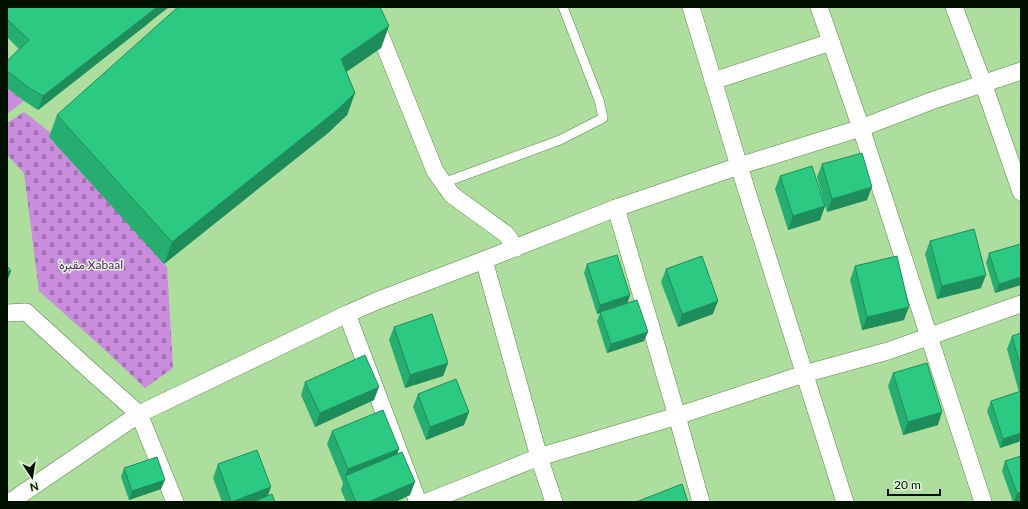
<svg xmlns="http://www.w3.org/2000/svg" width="1028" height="509" font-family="Lato,Vazirmatn,sans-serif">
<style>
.grass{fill:url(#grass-tufts)}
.cemetery{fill:url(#cemetery-stones)}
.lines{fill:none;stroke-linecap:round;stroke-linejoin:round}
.service-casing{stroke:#5a874a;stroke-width:10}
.minor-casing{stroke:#5a874a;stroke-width:18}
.service{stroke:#fff;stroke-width:9}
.minor{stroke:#fff;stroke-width:17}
.wall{fill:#26ad70}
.shaded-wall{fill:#1f8d5b}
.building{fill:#2cc982;stroke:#1f8d5b}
.labels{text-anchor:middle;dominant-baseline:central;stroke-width:3;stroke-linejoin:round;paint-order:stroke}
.park-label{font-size:12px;fill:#601874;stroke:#dff7d7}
</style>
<defs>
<pattern id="grass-tufts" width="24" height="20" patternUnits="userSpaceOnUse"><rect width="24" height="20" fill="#ca8ddd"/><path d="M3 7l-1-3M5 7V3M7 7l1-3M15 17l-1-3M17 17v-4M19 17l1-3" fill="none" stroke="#a272b1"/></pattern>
<pattern id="cemetery-stones" width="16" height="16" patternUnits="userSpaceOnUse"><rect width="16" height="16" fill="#ca8ddd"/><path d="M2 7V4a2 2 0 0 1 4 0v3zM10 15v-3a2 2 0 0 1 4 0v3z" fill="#a272b1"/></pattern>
</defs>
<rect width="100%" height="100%" fill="#aede9d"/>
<!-- grass -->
<path class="grass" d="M7,88L24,101L7,114Z"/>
<!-- cemetery -->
<path class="cemetery" d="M24,112L51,133L167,267L173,368L145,388L105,350L39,291L24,173L7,155V123Z"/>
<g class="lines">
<defs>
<path id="service" d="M443,183L560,140L603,118L599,100L563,7"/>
<g id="minor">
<path d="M369,7L435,171L452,195L506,234L516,248"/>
<path d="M691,7L739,166L845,502"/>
<path d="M819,7L861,128L983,502"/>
<path d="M954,7L983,83L1021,192"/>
<path d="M713,81L831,42"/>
<path d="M484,260L539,457L554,502"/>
<path d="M7,313L26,312L94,374L139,414L175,502"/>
<path d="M347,314L418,502"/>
<path d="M10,502L139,414L347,314L379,300L484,260L616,208L739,166L861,128L931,101L1021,71"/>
<path d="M427,502L539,457L677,416L616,208"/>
<path d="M701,502L677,416L804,374L888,351L1021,304"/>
</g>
</defs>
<!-- service casing -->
<use href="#service" class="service-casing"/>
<!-- minor casing -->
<use href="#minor" class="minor-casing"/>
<!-- service -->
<use href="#service" class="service"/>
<!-- minor -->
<use href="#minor" class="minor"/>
</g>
<!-- wall -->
<g class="wall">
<path d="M7,7L149,23L38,110L24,101L7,88V61L19,49L7,37Z"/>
<path d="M389,26L381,48L346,72L355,93L347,115L328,133L164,264L49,137L57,115Z"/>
<path d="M822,164L867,200L827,212L817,177Z"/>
<path d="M780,176L825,206L820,220L788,230L775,189Z"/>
<path d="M930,241L981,288L937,299L925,254Z"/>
<path d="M1021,244L995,293L986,263L989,253Z"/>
<path d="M587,264L630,295L627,303L644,341L607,353L597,321L600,313L597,314L584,273Z"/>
<path d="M855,266L904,320L862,330L850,280Z"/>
<path d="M666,269L713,314L678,327L661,282Z"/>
<path d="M394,327L448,363L443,376L405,388L389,340Z"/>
<path d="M1021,333V441L1000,448L987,411L991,401L1019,392L1007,349L1012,336Z"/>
<path d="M893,373L938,425L903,435L888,386Z"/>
<path d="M305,382L374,400L315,427L301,395Z"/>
<path d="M418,394L469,412L464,425L426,440L413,407Z"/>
<path d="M332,431L399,449L397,455L410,495L395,502H346L341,490L343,483L327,444Z"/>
<path d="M1021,456V500L1013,502L1002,471L1005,461Z"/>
<path d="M218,464L268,496L275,502H222L213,478Z"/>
<path d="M124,468L161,489L129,500L121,477Z"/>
</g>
<!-- shaded-wall -->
<g class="shaded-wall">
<path d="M157,7H169L38,110L43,96Z"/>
<path d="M389,26L381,48L333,81L341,59Z"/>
<path d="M355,93L347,115L328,133L164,264L172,242Z"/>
<path d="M872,187L867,200L827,212L832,199Z"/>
<path d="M825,206L820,220L788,230L793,216Z"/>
<path d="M11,271L7,282V272Z"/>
<path d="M986,275L981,288L937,299L942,286Z"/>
<path d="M1021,277V285L995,293L999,284Z"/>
<path d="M630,295L627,305L600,312V313L597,314L600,305Z"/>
<path d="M718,301L713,314L678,327L682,314Z"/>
<path d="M909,307L904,320L862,330L867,317Z"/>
<path d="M648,332L644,341L607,353L611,344Z"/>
<path d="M448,363L443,376L405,388L410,375Z"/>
<path d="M379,387L374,400L315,427L320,413Z"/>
<path d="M469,412L464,425L426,440L430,427Z"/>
<path d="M942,412L938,425L903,435L908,422Z"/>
<path d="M1021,433V441L1000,448L1003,439Z"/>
<path d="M399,449L394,462L345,476L348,469Z"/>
<path d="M165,480L161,489L129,500L132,491Z"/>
<path d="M415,482L410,495L395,502H368Z"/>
<path d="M271,487L266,501L263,502H231Z"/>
<path d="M1021,492V500L1014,502L1017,493Z"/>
</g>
<!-- building -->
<g class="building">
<path d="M7,7H157L43,96L29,88L7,71V61L29,40L7,19Z"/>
<path d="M178,7H380L389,26L341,59L355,93L336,111L172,242L57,115Z"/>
<path d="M862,153L872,187L832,199L822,164Z"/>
<path d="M812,166L825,206L793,216L780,176Z"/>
<path d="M974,229L986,275L942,286L930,241Z"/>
<path d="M1021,244V277L999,284L989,253Z"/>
<path d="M617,255L630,295L600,305L587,264Z"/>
<path d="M702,256L718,301L682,314L666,269Z"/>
<path d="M897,256L909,307L867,317L855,266Z"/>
<path d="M7,266L11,271L7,272Z"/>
<path d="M637,300L648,332L611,344L600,312Z"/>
<path d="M432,314L448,363L410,375L394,327Z"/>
<path d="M1021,333V369L1012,336Z"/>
<path d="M365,355L379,387L320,413L305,382Z"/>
<path d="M927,363L942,412L908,422L893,373Z"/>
<path d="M456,379L469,412L430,427L418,394Z"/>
<path d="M1021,391V433L1003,439L991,401Z"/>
<path d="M383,410L399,449L348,469L332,431Z"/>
<path d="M257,450L271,487L231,502L218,464Z"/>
<path d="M402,452L415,482L368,502H356L345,476Z"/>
<path d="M1021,456V492L1017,493L1005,461Z"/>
<path d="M157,457L165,480L132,491L124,468Z"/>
<path d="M682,484L688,502H636Z"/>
<path d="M272,494L275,502H253Z"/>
</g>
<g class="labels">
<!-- park labels -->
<g class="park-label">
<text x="91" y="264">ْمقبره Xabaal</text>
</g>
</g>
<!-- border -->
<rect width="1028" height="509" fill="none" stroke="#021000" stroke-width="16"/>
<!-- north arrow -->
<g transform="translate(32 477) rotate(168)" stroke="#dff7d7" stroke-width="3" paint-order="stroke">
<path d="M0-3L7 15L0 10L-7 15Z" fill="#021000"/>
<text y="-6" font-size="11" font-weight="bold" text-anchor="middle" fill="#021000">N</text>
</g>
<!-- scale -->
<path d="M888 489v6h52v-6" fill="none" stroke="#021000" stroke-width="2"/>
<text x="894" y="489" font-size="12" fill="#021000" stroke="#dff7d7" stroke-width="3" paint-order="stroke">20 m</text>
</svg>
